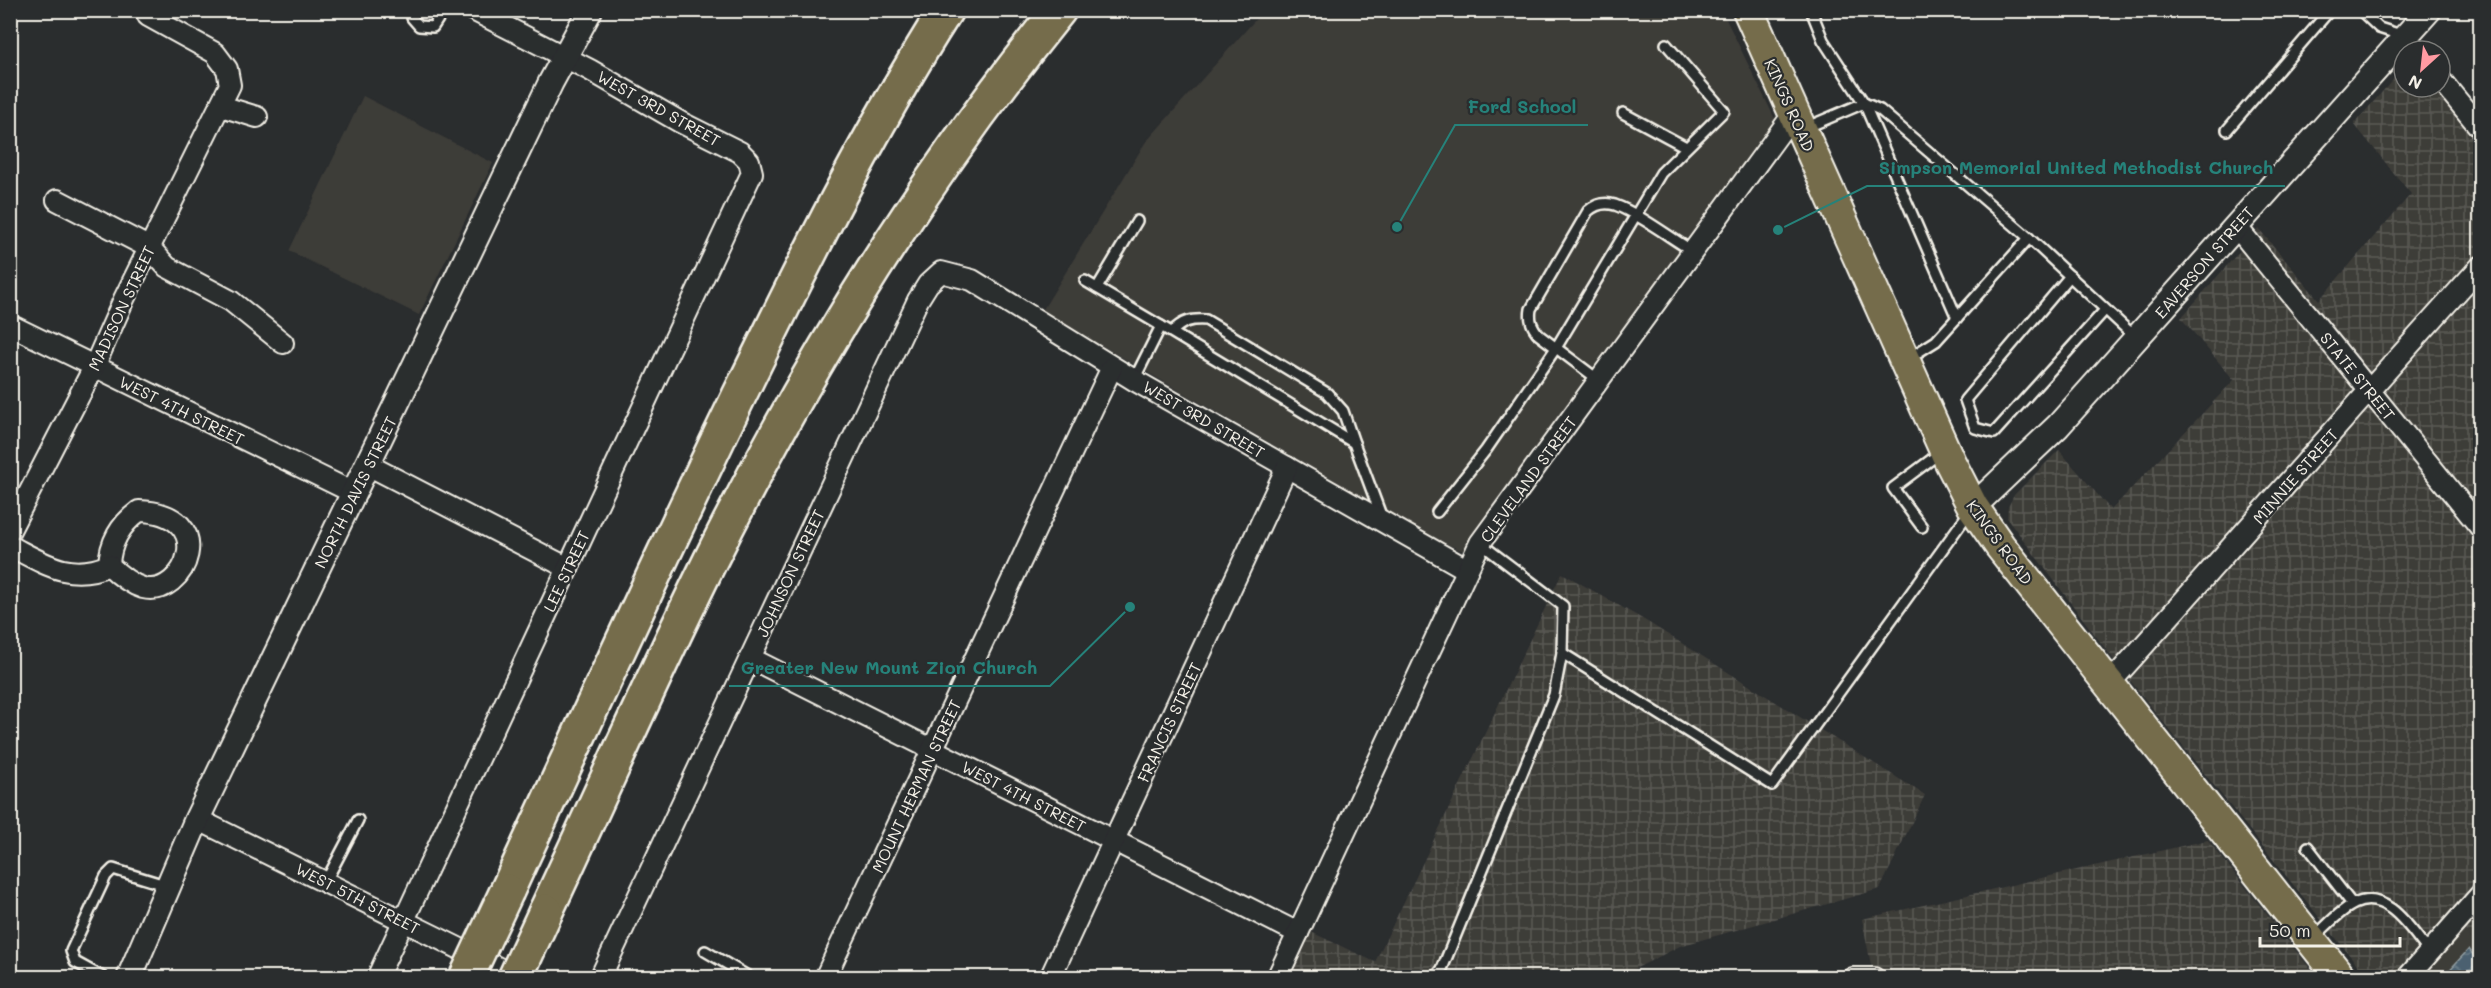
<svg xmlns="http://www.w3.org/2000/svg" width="2491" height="988" font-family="Mali,sans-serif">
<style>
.built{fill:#3d3c38}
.industrial{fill:url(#industrial-grid)}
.water{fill:url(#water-waves);stroke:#8f9b9f;stroke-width:1.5}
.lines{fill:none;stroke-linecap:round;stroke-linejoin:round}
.service-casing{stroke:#f4f1e8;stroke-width:14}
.minor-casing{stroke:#f4f1e8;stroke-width:24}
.tertiary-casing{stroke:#f4f1e8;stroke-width:28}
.primary-casing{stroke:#f4f1e8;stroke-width:34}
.motorway-casing{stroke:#f4f1e8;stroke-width:38}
.service{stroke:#2a2d2e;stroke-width:9}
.minor{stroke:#2a2d2e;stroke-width:20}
.tertiary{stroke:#2a2d2e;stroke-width:24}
.primary{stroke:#746c4b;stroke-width:30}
.motorway{stroke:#746c4b;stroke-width:33}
.motorway-bridge-casing{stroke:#f4f1e8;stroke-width:38;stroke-linecap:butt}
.motorway-bridge{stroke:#746c4b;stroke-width:33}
.labels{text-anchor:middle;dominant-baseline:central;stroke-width:4.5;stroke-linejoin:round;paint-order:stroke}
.street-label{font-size:16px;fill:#f4f1e8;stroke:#2a2d2e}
.leader{fill:none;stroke:#26827a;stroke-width:2}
.callout-dot{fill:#26827a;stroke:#2a2d2e;stroke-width:2}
.callout-label{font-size:18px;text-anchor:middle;font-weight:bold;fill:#26827a;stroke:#2a2d2e;stroke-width:4.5;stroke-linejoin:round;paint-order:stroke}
</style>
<defs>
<pattern id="industrial-grid" width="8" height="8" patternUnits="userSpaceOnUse" patternTransform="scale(1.5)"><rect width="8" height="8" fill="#3d3c38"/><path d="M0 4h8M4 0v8" fill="none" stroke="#5a5955"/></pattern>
<pattern id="water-waves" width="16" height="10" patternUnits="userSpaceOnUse" patternTransform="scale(1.5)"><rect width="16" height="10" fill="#4b616f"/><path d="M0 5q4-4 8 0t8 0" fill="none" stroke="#667884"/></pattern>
</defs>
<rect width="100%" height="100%" fill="#2a2d2e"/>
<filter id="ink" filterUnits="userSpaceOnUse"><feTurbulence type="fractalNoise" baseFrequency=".0167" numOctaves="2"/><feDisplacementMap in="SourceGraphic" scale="12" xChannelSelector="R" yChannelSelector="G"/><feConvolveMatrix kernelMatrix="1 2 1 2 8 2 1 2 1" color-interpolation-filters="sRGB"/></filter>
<g filter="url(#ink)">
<!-- built -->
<g class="built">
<path d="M1263,11H1722L1777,123L1463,551L1431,537L1042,311L1145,143Z"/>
<path d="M363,96L493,163L419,315L289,251Z"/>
<path d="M2464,929L2480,949V977L2423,978Z"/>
</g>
<!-- industrial -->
<g class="industrial">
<path d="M2440,65L2480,113V949L2464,929L2423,977H2367L2116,663L2007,518L2008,507L2014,495L2059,450L2111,510L2234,380L2181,318L2259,229L2319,300L2411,194L2354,124L2404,67V87H2440Z"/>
<path d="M1562,573L1646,621L1925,795L1880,889L1680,946L1619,977L1287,978L1309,931L1375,962Z"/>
<path d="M2208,840L2316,976L2314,977L1896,978L1871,965L1862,919Z"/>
</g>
<!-- water -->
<path class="water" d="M2469,949L2480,964V977H2443Z"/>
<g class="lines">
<defs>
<g id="service">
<path d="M412,10V18L419,26L433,27L444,10"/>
<path d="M1811,10L1823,40L1864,103L1957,318"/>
<path d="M2360,10L2379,28L2404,36"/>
<path d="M1623,113L1686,147"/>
<path d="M1805,128L1864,103L1880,110L2029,238L1936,341L1909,358"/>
<path d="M2227,130L2330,10"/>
<path d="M2029,238L2135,337"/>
<path d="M2070,276L1965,400L1975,428L1994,433L2105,310"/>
<path d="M1085,281L1161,326"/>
<path d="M1097,288L1137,221"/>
<path d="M1172,332C1182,321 1191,319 1206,320L1327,393L1343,411L1354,443"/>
<path d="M1134,380L1161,326L1354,443L1382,518"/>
<path d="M1600,381L1539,335C1532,327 1529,320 1531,309L1588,211C1596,204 1605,202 1615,205C1638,213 1672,239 1694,252"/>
<path d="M1437,512L1486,450L1556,348L1661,173L1724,111L1666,44"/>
<path d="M1922,527L1893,488L1940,453"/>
<path d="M1562,653L1772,785L1970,511"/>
<path d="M2308,847L2352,904"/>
<path d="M326,881L358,820"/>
<path d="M2314,937C2326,927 2340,910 2354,904C2387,888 2411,930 2429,952"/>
<path d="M705,951L751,978"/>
<path d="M104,978L75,962L71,951L106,876L113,869L168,886"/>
<path d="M1435,978L1442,969L1554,695L1562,653L1563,606L1480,543"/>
</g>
<g id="minor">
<path d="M2405,37L2417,51"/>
<path d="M2440,79L2480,128"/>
<path d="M221,106L257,117"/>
<path d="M57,200L150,248L167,267L231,301L283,343"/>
<path d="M2236,226L2480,527"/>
<path d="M10,325L354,493"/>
<path d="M368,465L568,568"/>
<path d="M139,511C221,513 185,599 143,588C130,584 119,575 109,565C110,542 120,525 139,511Z"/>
<path d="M10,530L94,367L124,299L230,85L227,69L215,53L148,16"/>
<path d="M10,546C45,564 70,582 109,565"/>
<path d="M750,658L1298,933"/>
<path d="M2109,684C2234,546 2355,404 2480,267"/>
<path d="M197,819L519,978"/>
<path d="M377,978L752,173L749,161L740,152L680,122L590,70L473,10"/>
<path d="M600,978L918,300L928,284L941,272L972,280L1134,380L1466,569"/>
<path d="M825,978L1112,367"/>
<path d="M1050,978L1287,467"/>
<path d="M1277,978L1480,543L1794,113"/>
<path d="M1853,978H1874"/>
<path d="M2407,978L2480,895"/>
</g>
<g id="tertiary">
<path d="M1973,507L2058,426L2429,10"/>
<path d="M129,978L197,819L551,82L590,10"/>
</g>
<path id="primary" d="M1748,10L1950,462L1973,507L2000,546L2341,978"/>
<g id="motorway">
<path d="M507,891C583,726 659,561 738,398C802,267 867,134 946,10"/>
<path d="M546,911C601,794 653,676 710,561C807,366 922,179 1059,10"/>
</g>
</defs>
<!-- service casing -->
<use href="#service" class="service-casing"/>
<!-- minor casing -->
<use href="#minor" class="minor-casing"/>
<!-- tertiary casing -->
<use href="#tertiary" class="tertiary-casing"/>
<!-- primary casing -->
<use href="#primary" class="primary-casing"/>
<!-- motorway casing -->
<use href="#motorway" class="motorway-casing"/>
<!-- service -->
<use href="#service" class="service"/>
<!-- minor -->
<use href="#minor" class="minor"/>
<!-- tertiary -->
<use href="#tertiary" class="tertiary"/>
<!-- primary -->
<use href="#primary" class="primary"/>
<!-- motorway -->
<use href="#motorway" class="motorway"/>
<defs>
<g id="motorway-bridge">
<path d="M466,978L507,891"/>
<path d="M515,978L546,911"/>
</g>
</defs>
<!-- motorway-bridge casing -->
<use href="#motorway-bridge" class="motorway-bridge-casing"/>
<!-- motorway-bridge -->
<use href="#motorway-bridge" class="motorway-bridge"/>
</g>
</g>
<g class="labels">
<!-- street labels -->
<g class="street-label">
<text transform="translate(1790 105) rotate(66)">KINGS ROAD</text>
<text transform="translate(659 108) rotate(29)">WEST 3RD STREET</text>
<text transform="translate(2204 262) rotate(-49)">EAVERSON STREET</text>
<text transform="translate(121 308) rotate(-65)">MADISON STREET</text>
<text transform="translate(2358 376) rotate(51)">STATE STREET</text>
<text transform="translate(182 410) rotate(26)">WEST 4TH STREET</text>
<text transform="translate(1204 419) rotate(30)">WEST 3RD STREET</text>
<text transform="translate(2295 476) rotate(-49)">MINNIE STREET</text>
<text transform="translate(1528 479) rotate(-54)">CLEVELAND STREET</text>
<text transform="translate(355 492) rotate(-64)">NORTH DAVIS STREET</text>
<text transform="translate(2000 542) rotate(54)">KINGS ROAD</text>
<text transform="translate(566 571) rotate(-65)">LEE STREET</text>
<text transform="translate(790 573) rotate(-65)">JOHNSON STREET</text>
<text transform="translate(1169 722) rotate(-65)">FRANCIS STREET</text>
<text transform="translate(916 786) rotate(-65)">MOUNT HERMAN STREET</text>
<text transform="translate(1024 796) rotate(27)">WEST 4TH STREET</text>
<text transform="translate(358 898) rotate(27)">WEST 5TH STREET</text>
</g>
</g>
<!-- callouts -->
<path class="leader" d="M1397 227L1455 125H1588M1778 230L1867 186H2285M1130 607L1050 686H729"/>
<g class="callout-dot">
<circle cx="1397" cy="227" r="6"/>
<circle cx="1778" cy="230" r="6"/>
<circle cx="1130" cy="607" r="6"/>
</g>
<g class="callout-label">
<text x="1522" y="113">Ford School</text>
<text x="2076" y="174">Simpson Memorial United Methodist Church</text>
<text x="889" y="674">Greater New Mount Zion Church</text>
</g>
<!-- margin -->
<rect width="2491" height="988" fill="none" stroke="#2a2d2e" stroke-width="36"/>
<rect x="18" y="18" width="2455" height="952" fill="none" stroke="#f4f1e8" stroke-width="2" filter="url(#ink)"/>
<!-- north arrow -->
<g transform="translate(2422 69) rotate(207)"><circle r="28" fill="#2a2d2e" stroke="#7b7b78" stroke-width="1.5"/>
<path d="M0-4.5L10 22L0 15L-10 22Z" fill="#ff9aa2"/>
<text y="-9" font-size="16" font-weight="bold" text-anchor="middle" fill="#f4f1e8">N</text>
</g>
<!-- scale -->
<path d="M2260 937v9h140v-9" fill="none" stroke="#f4f1e8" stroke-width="3"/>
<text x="2269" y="937" font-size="18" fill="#f4f1e8" stroke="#2a2d2e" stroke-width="4.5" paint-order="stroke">50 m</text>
</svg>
